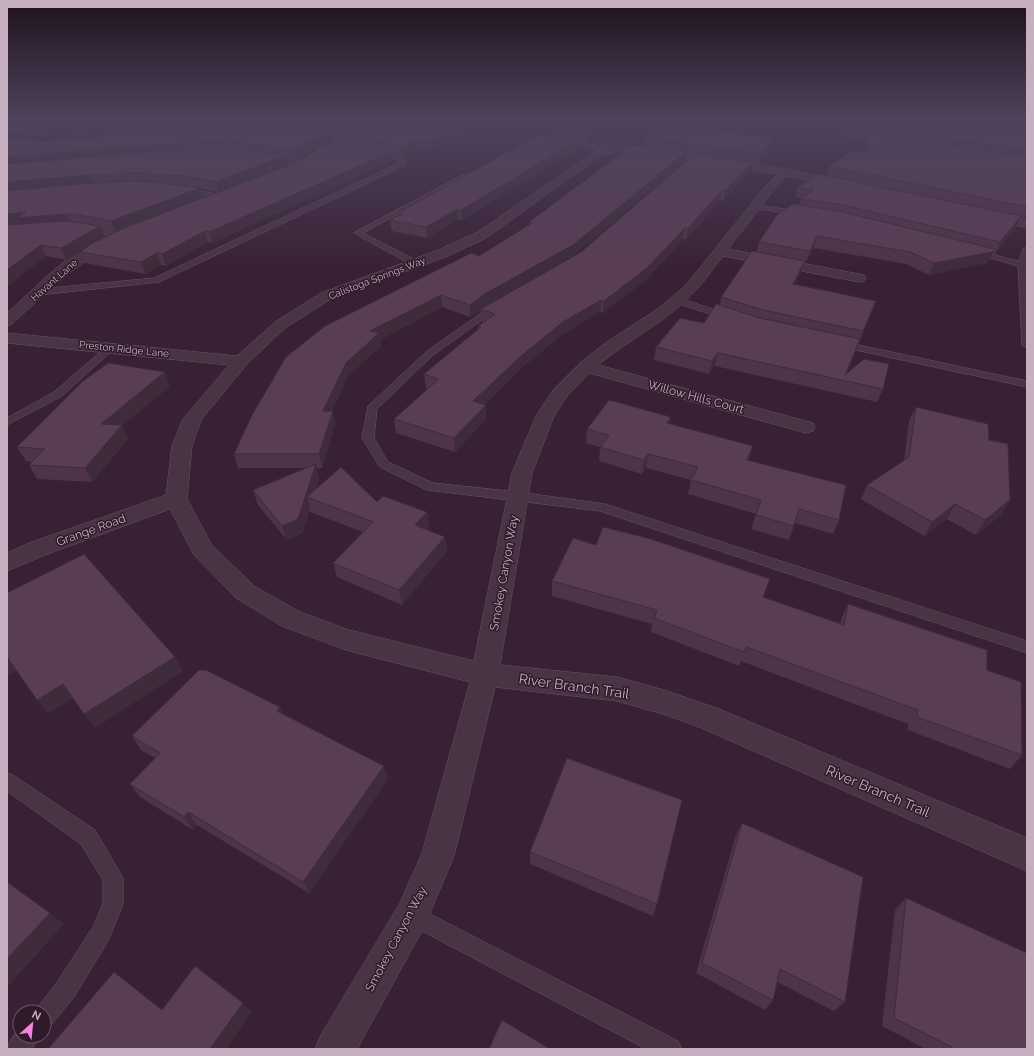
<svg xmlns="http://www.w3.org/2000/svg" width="1034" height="1056" font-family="Raleway,sans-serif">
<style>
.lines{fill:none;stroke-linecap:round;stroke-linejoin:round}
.lane-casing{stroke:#675263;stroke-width:1}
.street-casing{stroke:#675263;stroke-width:1}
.lane{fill:#493445;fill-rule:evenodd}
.street{fill:#493445;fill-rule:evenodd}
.wall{fill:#4d3448;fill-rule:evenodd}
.shaded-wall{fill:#3e2b3b}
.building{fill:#593d54;stroke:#3e2b3b}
.labels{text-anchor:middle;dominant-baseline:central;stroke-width:3;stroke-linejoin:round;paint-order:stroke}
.far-street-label{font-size:10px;fill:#c6afc1;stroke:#2e1a2a}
.street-label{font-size:12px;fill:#c6afc1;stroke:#2e1a2a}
.near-street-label{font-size:14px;fill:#c6afc1;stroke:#2e1a2a}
</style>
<rect width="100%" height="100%" fill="#392135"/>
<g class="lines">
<defs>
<g id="lane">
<path d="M152,120H157L147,137H143Z"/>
<path d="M883,120H887V129H849L848,131L851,134L885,141V143L847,136L842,131L847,125L882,126Z"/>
<path d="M562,141L614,147L617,149L614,151L560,144Z"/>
<path d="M374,151L398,156L405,160V164L393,171L159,282L39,295L35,292L39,289L154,278L399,163L394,158L372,154Z"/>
<path d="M270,157L303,161L306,163L303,165L268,160Z"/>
<path d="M465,174L470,175L363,233L418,261V265H412L354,233Z"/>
<path d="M755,205L800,211L803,213L800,215L753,208L752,207Z"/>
<path d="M84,227L121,234L125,236L121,238L87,231L83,229Z"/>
<path d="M1024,248H1027V348L1022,345L1018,266L970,252L974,250L1018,261Z"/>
<path d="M676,297L731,315L732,317L728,320L725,319L673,302L672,300Z"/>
<path d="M496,303L499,304V308L432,356L377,409L374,438L388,462L433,483L518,492L605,504L1027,641V653L600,511L427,490L380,467L362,438L368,406L426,352Z"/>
<path d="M840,341L1027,381V387L837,346V342Z"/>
<path d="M110,345L113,346V350L62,396L7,425V418L54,392L107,346Z"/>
<path d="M7,773L13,775L95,830L123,878V904L108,941L74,997L52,1024L44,1027V1012H34L58,981L93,927L103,904V880L81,844L7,791Z"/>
<path d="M412,905L678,1041L682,1049H646L405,922L402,915L405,908Z"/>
<path d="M20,1028V1036H40L32,1049H7L10,1041Z"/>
</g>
<g id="street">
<path d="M81,120H89L77,143H71L69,141Z"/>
<path d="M367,124L370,125V129L298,131L294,128L298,125Z"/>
<path d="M620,146L645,147L786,169L844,182L845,184L844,186L840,187L787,176L771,193L728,249L859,274L864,275L866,278L864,281L859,282L723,256C714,267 706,280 696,290C669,321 629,339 598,365L813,423L815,427L813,431L806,433L799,431L589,373L567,396L554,416L532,473L500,665L617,677L664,690L719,709L1027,838V871L699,727L663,714L617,701L495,687L454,856L424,927L357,1049H315L321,1035L400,903L422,853L470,682L346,650L282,626L236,598L194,555L170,509L45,555L7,571V553L29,543L166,495L172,446L183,419L229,365L7,343V333L237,356L275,322L321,293L438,250L478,232L594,152ZM620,151L645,152L778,174L763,189L686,285L659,308L604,344L580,363L554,389L536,416L512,473L474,661L349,630L300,612L254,586L211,544L187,499L192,446L201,420L247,364L285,328L331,299L448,256L486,238L600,156Z"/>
<path d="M172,186L216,194L221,197L216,200L168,191L167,189Z"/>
<path d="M989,213L1027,220V228L985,218L983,216L985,214Z"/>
<path d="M108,238L114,242L112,245C74,264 44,295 12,324L7,326V313C35,289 71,247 108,238Z"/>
</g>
</defs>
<!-- lane casing -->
<use href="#lane" class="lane-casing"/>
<!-- street casing -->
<use href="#street" class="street-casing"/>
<!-- lane -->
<use href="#lane" class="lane"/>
<!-- street -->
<use href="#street" class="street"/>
</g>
<!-- wall -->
<g class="wall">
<path d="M7,120H55L43,139L34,140L35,142L99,137L109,134L106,126L109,120H452L451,122H412H455L432,150L419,148L402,157L391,153L392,161L212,243L208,242L166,266L161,265L145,274L84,263L80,252L66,260L46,256L19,224L7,225ZM149,123L152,131L144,132ZM327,124H339L331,138L332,144L295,163L289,165L288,159L297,160L319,147L328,132ZM172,185L188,186L218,192L202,198ZM102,229L115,232L122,229L100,240L105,237Z"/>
<path d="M865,120H882L881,123H888V120H1027V214L1024,218L1021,217L1016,227L995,254L993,253L989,260L987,263L929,275L906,264L814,248L806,262H804L801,272L795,284L876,301L846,375L883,389L877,402L715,366L709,374L654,360L656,347L704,323L720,305L721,297L756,252L759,242L799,205L801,199L802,198L795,197L798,187L827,175L829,166L866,151V142L867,136H866L865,131L868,124H865Z"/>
<path d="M549,129L595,130V138L587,143L579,142V148L462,220L457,219L427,238L392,231L390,220L398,216V213L549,136Z"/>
<path d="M644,138L772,148L758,163H752L750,171L723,201L720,200L686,239H683L646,280L603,313L600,312L562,335L520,369L484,405H486V419L455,452L396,433L394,419L428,389L426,388L424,374L478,329V326L484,322L481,321V310L470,317L442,307L380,340L381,346L348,376L332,411L335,425L322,468H316L319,479L316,489L377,502L427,512L429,526L426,529L445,537L447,551L402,605L337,577L333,563L363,532L310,512V509L302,533L287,540L258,505L253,490L308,468H238L234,454L479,256L529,225V222L643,146ZM685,153L694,154L581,252L573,256L684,162Z"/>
<path d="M170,386L122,426L128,439L92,482L37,479L29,465L32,462L26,461L17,447Z"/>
<path d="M916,407L989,440L1010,500L1001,515L976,535L947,519L924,536L861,499L867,485L904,461L909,421Z"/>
<path d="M670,424L749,460L839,520L833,534L795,523L789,540L751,529L756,514L688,494L691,480L646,468L642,474L599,461L600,447L586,443L587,429Z"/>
<path d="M552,581L763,597L840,624L841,619L848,604L987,670L1022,755L1010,769L908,730V724L741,661L739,666L651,632L652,624L552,596Z"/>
<path d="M280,707L283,714L388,779L309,893L197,825L193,830L140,797L130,784L155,758L141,750L132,736Z"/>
<path d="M742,823L845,1002L834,1011L777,982L773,1000L765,1010L696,973L736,835Z"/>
<path d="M530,852L657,904L653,916L530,864Z"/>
<path d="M906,898L1027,1049H926L882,1026L895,910Z"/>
</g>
<!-- shaded-wall -->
<g class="shaded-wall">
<path d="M46,120H55L43,139L34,140L37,148L7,141V132Z"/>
<path d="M143,120H229L230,126L152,131L149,123L144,132L109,134L106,126Z"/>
<path d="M475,120H493L432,150L431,141Z"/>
<path d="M327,123L328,132L319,147L297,160L295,151Z"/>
<path d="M595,130V138L587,143L588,134Z"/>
<path d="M774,138L772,148L758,163L760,154Z"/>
<path d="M418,139L419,148L402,157L401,147Z"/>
<path d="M580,139L579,148L462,220L461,210Z"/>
<path d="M151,145L154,154L7,166V157Z"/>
<path d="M391,152L392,161L212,243L209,232Z"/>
<path d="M686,152L684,162L572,257L483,308L470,317V305Z"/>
<path d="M287,155L289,165L218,192L215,182Z"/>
<path d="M752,162L750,171L723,201L725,191Z"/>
<path d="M91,175L95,184L7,193V182Z"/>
<path d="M200,188L203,198L115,232L111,221Z"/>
<path d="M722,190L720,200L686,239L688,228Z"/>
<path d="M457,209V219L427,238L426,227Z"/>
<path d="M26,212L66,214L70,224L21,228L19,224L7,225V214Z"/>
<path d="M1021,216L1016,227L995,254L1000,242Z"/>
<path d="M100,226L105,237L66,260L61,248Z"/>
<path d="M685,228L683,239L646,280L603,313L604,301Z"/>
<path d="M205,231L208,242L166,266L162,254Z"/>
<path d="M817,236L814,248L806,262L810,251Z"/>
<path d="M41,245L46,256L7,287V270Z"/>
<path d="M995,249L989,260L987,263L929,275L934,263Z"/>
<path d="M157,253L161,265L145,274L141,262Z"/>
<path d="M805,261L801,272L789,296L793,284Z"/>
<path d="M441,295L442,307L380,340L381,346L348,376L326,425L323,411L346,363L370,331Z"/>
<path d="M601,300L600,312L562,335L520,369L474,415L473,401L521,356L563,322Z"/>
<path d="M876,301L871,313L859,344L863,331Z"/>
<path d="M860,339L856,352L844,380Z"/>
<path d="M718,353L715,366L709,374L712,361Z"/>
<path d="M165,372L170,386L122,426L128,439L92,482L85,468L101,424Z"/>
<path d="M486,405V419L455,452L454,438Z"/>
<path d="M333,411L335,425L322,468L319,454Z"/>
<path d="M671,417L669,431L667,423Z"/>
<path d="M753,446L749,460H747Z"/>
<path d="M648,454L646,468L642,474L644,460Z"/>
<path d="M316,464L319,479L313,500L307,497L310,509L302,533L287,540L282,526Z"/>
<path d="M1010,500L1001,515L976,535L985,520Z"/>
<path d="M955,504L947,519L924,536L932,522Z"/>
<path d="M427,512L429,526L417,540L415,525Z"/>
<path d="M445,537L447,551L402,605L399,590Z"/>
<path d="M7,656L18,670L7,677Z"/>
<path d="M175,657L183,671L95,728L84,714Z"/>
<path d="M63,684L73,698L48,714L37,700Z"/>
<path d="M280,707L286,721L277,711Z"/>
<path d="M384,766L388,779L309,893L303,882Z"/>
<path d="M188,812L197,825L193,830L184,817Z"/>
<path d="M50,913L64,924L7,987V959Z"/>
<path d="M243,1003L252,1012L226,1049H210Z"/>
</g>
<!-- building -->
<g class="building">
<path d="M7,120H46L39,130L7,132V123H8Z"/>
<path d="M109,120H143L141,123L106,126Z"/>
<path d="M151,120H181L149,123Z"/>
<path d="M456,120H475L431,141L418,139L401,147L377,140L331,138L340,123L455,122Z"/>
<path d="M569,120H571L595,130L588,134L549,129L561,122Z"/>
<path d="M929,120H954L1027,127V129Z"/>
<path d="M868,122L888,123L1027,136V150L902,134L868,127Z"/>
<path d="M327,123L317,138L295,151L235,142L151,145L7,157V141L34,139L32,142L99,137L101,135L228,126Z"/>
<path d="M663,123L774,138L760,154L644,138Z"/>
<path d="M868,133L905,140L1027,156V207L829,166L854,150L869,152Z"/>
<path d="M538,135L580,139L461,210L457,209L426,227L390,220L402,214L398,213Z"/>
<path d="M326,144L374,146L391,152L209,232L205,231L162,254L157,253L141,262L80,252L91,244L124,228L295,163Z"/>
<path d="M633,145L686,152L573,245L483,295L470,305L441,295L370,331L379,333L346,363L323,411H333L319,454H234L252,415L286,357L325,326L471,253L479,256L532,223L529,222Z"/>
<path d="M235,149L287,155L215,182L185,176L137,173L91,175L7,182V164L151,152Z"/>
<path d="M695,154L752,162L725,191L722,190L688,228H685L647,268L604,301L601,300L563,322L521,356L473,401L486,405L454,438L394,419L439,379L424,374L481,327L478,326L495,314L481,309L581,252Z"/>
<path d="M818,174L1021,216L1000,242L838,204L801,199L814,190L798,187Z"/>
<path d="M130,181L155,182L200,188L111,221L80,215L66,214L16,218L26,212L7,214V191L79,184Z"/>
<path d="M793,204L838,211L995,249L992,252L934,263L910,252L817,236L810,251L759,242L777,215Z"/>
<path d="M65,221L100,226L61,248L41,245L7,270V225Z"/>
<path d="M752,251L805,261L793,284L876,301L863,331L763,310L721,297Z"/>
<path d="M716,304L760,318L860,339L845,375L864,359L889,364L883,389L718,353L712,361L656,347L680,318L704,323Z"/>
<path d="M108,363L165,372L101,424L122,425L85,468L29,465L45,449L17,447L83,381Z"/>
<path d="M609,400L671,417L667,423L753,446L747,460L846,485L839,520L799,509L794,526L756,515L761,500L691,480L698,467L648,454L644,460L600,447L609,435L587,429Z"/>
<path d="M916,407L988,424L989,440L1008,444L1010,500L985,520L955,504L932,522L867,485L909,457Z"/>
<path d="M316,464L298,519L282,526L253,490Z"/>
<path d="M341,467L377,502L383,496L427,512L415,525L445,537L399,590L333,563L373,522L307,497Z"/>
<path d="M603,527L651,539L770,579L763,597L844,625L848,604L987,650V670L1021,682L1022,755L917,717L918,710L746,647L744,652L654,618L657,610L552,581L573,538L596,545Z"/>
<path d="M84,554L175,657L84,714L63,684L37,700L7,657V593Z"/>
<path d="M199,670H206L280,707L277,711L384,766L303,882L188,812L184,817L130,784L160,753L132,736Z"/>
<path d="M567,758L682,800L657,904L530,852Z"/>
<path d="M742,823L863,877L845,1002L780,969L773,1000L702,963Z"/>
<path d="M7,882L50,913L7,959Z"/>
<path d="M906,898L1027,953V1049H952V1047L894,1018Z"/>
<path d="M195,966L243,1003L210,1049H48L114,972L162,1010Z"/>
<path d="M502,1020L550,1049H489Z"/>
</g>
<!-- sky -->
<linearGradient id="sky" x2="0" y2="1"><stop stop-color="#1f121d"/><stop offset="0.45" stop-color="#4e435c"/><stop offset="1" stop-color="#4e435c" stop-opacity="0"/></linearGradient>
<rect width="1034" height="268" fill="url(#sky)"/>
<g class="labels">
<!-- far-street labels -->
<g class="far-street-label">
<text transform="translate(377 278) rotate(-21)">Calistoga Springs Way</text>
<text transform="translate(54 280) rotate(-41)">Havant Lane</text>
<text transform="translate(124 349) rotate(6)">Preston Ridge Lane</text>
</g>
<!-- street labels -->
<g class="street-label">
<text transform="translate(696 397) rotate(15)">Willow Hills Court</text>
<text transform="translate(91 530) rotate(-20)">Grange Road</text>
<text transform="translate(504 573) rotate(-80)">Smokey Canyon Way</text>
<text transform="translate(396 939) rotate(-62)">Smokey Canyon Way</text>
</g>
<!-- near-street labels -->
<g class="near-street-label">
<text transform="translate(574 686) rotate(8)">River Branch Trail</text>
<text transform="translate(878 791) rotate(23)">River Branch Trail</text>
</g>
</g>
<!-- border -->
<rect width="1034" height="1056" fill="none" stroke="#c6afc1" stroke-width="16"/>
<!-- north arrow -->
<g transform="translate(32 1024) rotate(27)"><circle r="19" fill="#2e1a2a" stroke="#6b5666"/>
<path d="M0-3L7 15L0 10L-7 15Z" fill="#f882df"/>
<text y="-6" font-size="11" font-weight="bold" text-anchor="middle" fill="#c6afc1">N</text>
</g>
</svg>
